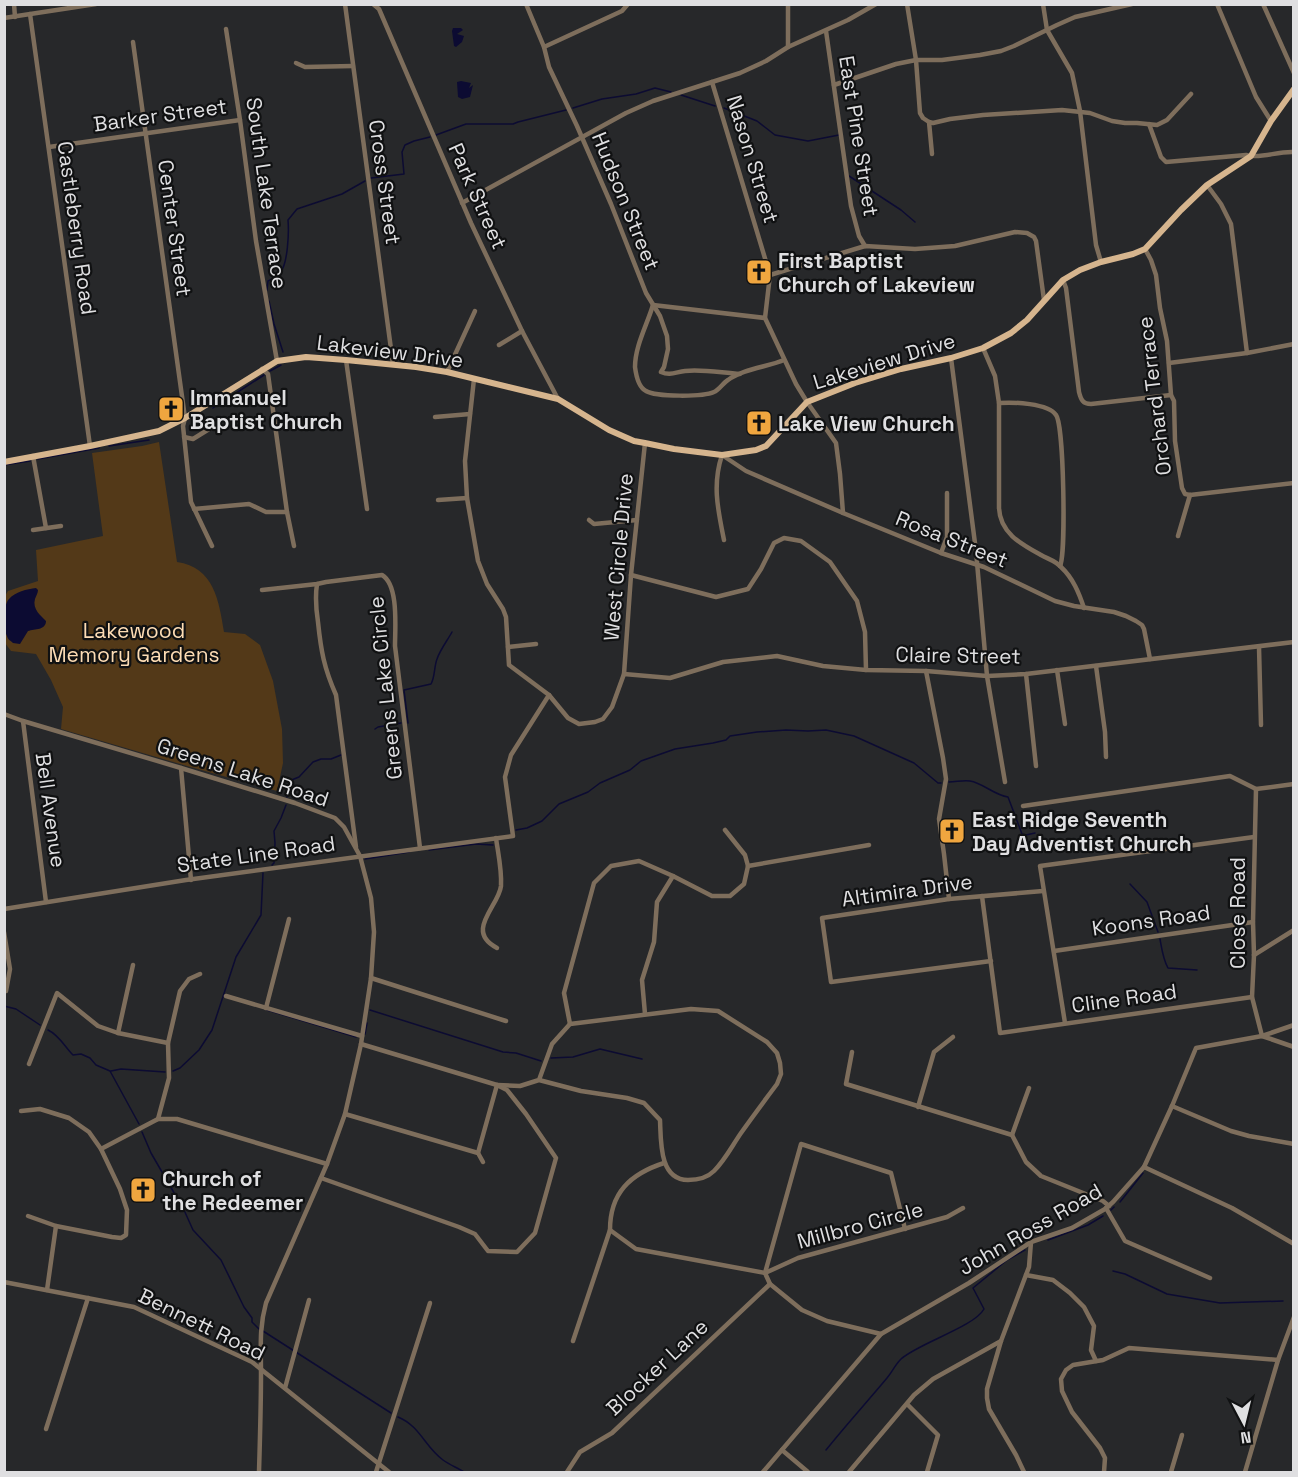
<svg xmlns="http://www.w3.org/2000/svg" width="1298" height="1477" font-family="'Space Grotesk',sans-serif">
<style>
.green{fill:#533918}
.water{fill:#0c0b32}
.lines{fill:none;stroke-linecap:round;stroke-linejoin:round}
.stream{stroke:#0c0b32;stroke-width:1.5}
.minor{stroke:#7e6e5c;stroke-width:4.5}
.major{stroke:#d6b58e;stroke-width:6}
.labels{text-anchor:middle;dominant-baseline:central;stroke-width:4.5;stroke-linejoin:round;paint-order:stroke}
.street-label{font-size:21px;fill:#dfdfe1;stroke:#101112}
.poi-label{font-size:21px;font-weight:bold;fill:#dfdfe1;stroke:#101112;text-anchor:start}
.park-label{font-size:21px;fill:#fddcb4;stroke:#101112}
</style>
<rect width="100%" height="100%" fill="#27282a"/>
<!-- green -->
<path class="green" d="M159,442L177,562C214,567 219,601 224,632L245,634L260,645L273,681L282,729L283,763L277,791L187,766L61,729L63,707L51,680L36,654L11,651L5,643V596L8,591L38,581L36,550L103,536L92,453L142,446Z"/>
<!-- water -->
<g class="water">
<path d="M453,28H461L463,30L457,34L464,36L462,42L456,47L454,46L452,31Z"/>
<path d="M461,81L471,83L469,88L473,85L470,97L462,99L458,97L457,82Z"/>
<path d="M36,588L38,590C38,593 36,596 35,599C32,609 41,616 46,621C46,630 35,629 28,631L20,644L13,643C10,640 8,640 7,636C3,628 3,605 9,599C15,592 27,589 36,588Z"/>
</g>
<g class="lines">
<!-- stream -->
<g class="stream">
<path d="M681,95L715,106"/>
<path d="M573,108L602,99L636,94L655,88L671,92"/>
<path d="M724,108L757,121L775,135L808,141L839,135"/>
<path d="M436,135L466,124H513L518,122L566,110"/>
<path d="M849,176L901,210L915,222"/>
<path d="M371,178L404,174L402,152L405,145L414,141L430,137"/>
<path d="M267,290L268,281C272,279 277,277 280,273C288,264 289,232 288,220L297,209L342,194L365,181"/>
<path d="M269,301L274,324L283,352"/>
<path d="M270,371L281,365"/>
<path d="M227,399L264,375"/>
<path d="M213,408L222,402"/>
<path d="M109,446L149,440"/>
<path d="M38,459L99,448"/>
<path d="M4,465L30,461"/>
<path d="M408,723L404,690L431,684C435,677 434,667 437,659C440,650 447,641 452,632"/>
<path d="M375,729L378,727L401,723"/>
<path d="M949,782C956,782 963,780 970,781C983,783 994,795 1008,797L1022,834L1026,835L1035,833"/>
<path d="M287,797L289,781L299,777L313,762L321,759H331L341,755"/>
<path d="M516,830L527,828L542,821L559,804L588,792L600,783L630,770L641,761L675,749L713,743L726,740L730,736L757,732L786,730L808,731L826,730L854,736L914,763L938,783H941"/>
<path d="M429,850L476,844L493,845"/>
<path d="M365,859L409,852"/>
<path d="M272,865L274,863L275,843L274,831L281,818L286,805"/>
<path d="M1130,884L1147,902L1158,932"/>
<path d="M1160,939C1162,950 1163,959 1168,968L1197,970"/>
<path d="M4,1006L16,1009L40,1025"/>
<path d="M267,1010L356,1037"/>
<path d="M370,1010L503,1052L516,1053L541,1061"/>
<path d="M48,1030C59,1035 65,1047 73,1055L81,1054L90,1058L96,1065L110,1071L139,1124"/>
<path d="M365,1034L367,1023"/>
<path d="M551,1058L573,1057L600,1049L642,1059"/>
<path d="M111,1071L121,1069L165,1072"/>
<path d="M173,1071L180,1068L199,1050L212,1030L236,957L261,915L263,873"/>
<path d="M142,1132L151,1153L184,1210L193,1230L221,1260L244,1307L252,1318V1322L259,1329"/>
<path d="M1120,1202L1143,1173"/>
<path d="M1111,1210L1114,1207"/>
<path d="M1048,1240L1088,1225L1103,1216"/>
<path d="M1113,1271L1125,1274L1167,1294L1220,1303L1283,1301"/>
<path d="M263,1331L391,1413"/>
<path d="M398,1417C420,1426 425,1447 443,1460C450,1465 458,1468 464,1472"/>
<path d="M826,1450C846,1425 867,1402 887,1378C892,1372 895,1365 901,1359C919,1343 974,1327 984,1309L973,1288L1007,1260L1025,1250"/>
</g>
<!-- minor -->
<g class="minor">
<path d="M14,4L15,17"/>
<path d="M345,4L393,364"/>
<path d="M373,4L379,9L471,223L522,331L558,399"/>
<path d="M526,4L544,47L549,67L577,126L611,204L646,293L660,316L667,336L668,349L664,367L661,372C670,376 676,372 685,371C703,369 722,373 740,374"/>
<path d="M907,4L916,60L920,113L923,118L929,122L932,154"/>
<path d="M1043,4L1047,30L1072,73L1080,111L1096,245L1101,262"/>
<path d="M1217,4L1256,97L1271,121"/>
<path d="M1263,4L1294,73"/>
<path d="M30,14L90,446"/>
<path d="M4,18L96,4"/>
<path d="M226,29L240,120L256,241L277,361"/>
<path d="M826,31L851,206L859,236L865,246"/>
<path d="M133,42L185,418L183,426L191,502L212,546"/>
<path d="M544,47L622,11L628,4"/>
<path d="M788,47V4"/>
<path d="M296,63L305,67L353,66"/>
<path d="M712,82L770,275L765,318L796,384L807,402L836,443L840,474L843,513"/>
<path d="M834,85L896,64L916,60H942L980,55L1001,51L1014,46L1057,25L1075,17L1132,4"/>
<path d="M929,122L933,123L950,119L983,115L1062,110L1090,113L1112,121L1125,123H1137L1157,125L1167,120L1191,94"/>
<path d="M1149,124L1161,157L1166,162L1246,155C1261,159 1277,151 1294,152"/>
<path d="M49,147L240,120"/>
<path d="M1207,185L1221,204L1231,224L1247,353"/>
<path d="M462,203L626,113L653,101L740,73L766,61L788,47L848,20L876,4"/>
<path d="M1145,249L1151,260L1156,275L1160,308L1167,341L1171,395L1174,401L1175,441L1182,488L1185,494L1190,495"/>
<path d="M770,275L865,246L915,249L942,247L955,246L1015,232L1027,233L1034,237L1036,241L1044,300"/>
<path d="M1063,280L1066,288L1079,392C1081,400 1083,404 1091,404L1171,395"/>
<path d="M653,305C647,325 635,346 635,367C636,375 638,387 646,391C656,397 703,397 714,392C719,390 723,383 728,380C743,369 767,367 784,360"/>
<path d="M653,305L765,318"/>
<path d="M499,345L522,331"/>
<path d="M983,348L995,376L999,403V508C1000,533 1021,544 1041,555C1048,559 1056,561 1061,567C1073,578 1079,593 1084,608"/>
<path d="M951,358L976,551L987,676L1005,782"/>
<path d="M346,360L367,509"/>
<path d="M1169,363L1247,353L1294,344"/>
<path d="M262,369L268,374L287,512L294,546"/>
<path d="M447,372L475,311"/>
<path d="M474,379L465,461L467,498L478,561L487,584L503,609L506,617L509,665L549,695L568,718L579,724L595,722L603,719L612,707L624,674L631,575L645,443"/>
<path d="M999,403C1013,402 1048,403 1056,415C1064,425 1066,554 1060,566"/>
<path d="M435,417L470,414"/>
<path d="M184,437L193,439L214,426"/>
<path d="M33,456L46,528"/>
<path d="M1190,495L1294,483"/>
<path d="M438,500L467,498"/>
<path d="M194,509L249,504L266,512H287"/>
<path d="M589,520L594,524L637,520"/>
<path d="M33,530L61,526"/>
<path d="M1178,536L1190,495"/>
<path d="M724,540C718,510 712,485 722,455L746,471L843,513L941,553L984,567L1055,601L1074,606L1114,612L1126,616L1136,621L1142,625L1144,629L1150,659"/>
<path d="M941,553L947,537V493"/>
<path d="M631,575L716,597L748,589L761,569L774,543L784,538L801,541L830,562L857,601L865,632L866,670"/>
<path d="M317,584C315,597 316,609 318,622C321,651 324,668 336,695L356,847"/>
<path d="M262,590L317,584L326,582L382,575C399,585 395,628 395,646L420,848"/>
<path d="M508,647L536,644"/>
<path d="M1259,647L1261,725"/>
<path d="M1096,666L1105,732L1106,757"/>
<path d="M1057,670L1065,724"/>
<path d="M926,671L943,758L946,779L939,819L944,854L949,899"/>
<path d="M624,674L670,678L723,662L777,656L823,666L866,670L926,671L987,676L1026,674L1294,642"/>
<path d="M1026,674L1036,766"/>
<path d="M4,714L23,721L181,768L295,803L335,818L344,827L360,856L371,898L374,932L371,978L361,1044L345,1114L327,1164L266,1303C259,1328 261,1348 261,1373C261,1406 260,1439 259,1472"/>
<path d="M23,721L46,902"/>
<path d="M181,768L191,880"/>
<path d="M1256,789L1253,922L1254,955L1252,997L1262,1036L1294,1047"/>
<path d="M1023,806L1230,776L1256,789L1294,784"/>
<path d="M496,838C498,853 502,870 501,886C499,906 464,931 497,948"/>
<path d="M748,866L869,845"/>
<path d="M982,896L1000,1033L1252,997"/>
<path d="M4,909L186,880L513,836L505,777L511,755L549,695"/>
<path d="M4,932L10,969L6,991"/>
<path d="M1054,951L1253,922"/>
<path d="M1254,955L1294,930"/>
<path d="M991,961L831,982L822,918L949,899L1043,891"/>
<path d="M371,978L506,1021"/>
<path d="M226,996L362,1036"/>
<path d="M266,1008L289,919"/>
<path d="M645,1014L642,980L654,942L657,902L673,876"/>
<path d="M1065,1023L1040,866L1254,837"/>
<path d="M570,1024L564,993L594,883L611,866L639,861L673,876L712,896H730L744,884L748,866L745,855L725,830"/>
<path d="M118,1033L133,965"/>
<path d="M852,1052L846,1084L1012,1135L1026,1162L1041,1176L1103,1201L1109,1206"/>
<path d="M29,1064L57,993L98,1026L118,1033L168,1043"/>
<path d="M497,1085L520,1086L539,1080L552,1044L570,1024L691,1009L718,1011L767,1042L777,1053L780,1063L781,1074L777,1084C765,1100 753,1116 741,1133C732,1146 725,1160 714,1171C707,1178 698,1180 688,1180C659,1180 661,1141 660,1120L644,1103L627,1098L581,1091L539,1080"/>
<path d="M1172,1106L1231,1131L1249,1136L1294,1144"/>
<path d="M918,1107L934,1052L953,1037"/>
<path d="M21,1111L40,1109L69,1118L89,1132L101,1149L120,1189L127,1210L126,1235L121,1238L112,1237L56,1226L28,1216"/>
<path d="M345,1114L478,1153L483,1162"/>
<path d="M158,1119L169,1078L168,1043L180,991L189,979L200,974"/>
<path d="M1012,1135L1029,1088"/>
<path d="M101,1149L158,1119H177L327,1164"/>
<path d="M478,1153L497,1085"/>
<path d="M1144,1167L1232,1208L1294,1244"/>
<path d="M321,1178L459,1227L475,1234L488,1251L517,1252L535,1233L556,1158L526,1114L507,1090L497,1085L361,1044"/>
<path d="M1106,1208L1125,1241L1210,1278"/>
<path d="M610,1230L636,1249L765,1273L770,1284L802,1310L827,1321L881,1334"/>
<path d="M765,1273L801,1144L891,1173L905,1229"/>
<path d="M765,1273L798,1258L947,1217L963,1208"/>
<path d="M1026,1275L1053,1280L1070,1293L1084,1307L1094,1326L1091,1350L1096,1361"/>
<path d="M4,1282L134,1307L252,1362L389,1472"/>
<path d="M47,1290L56,1226"/>
<path d="M573,1341L610,1230C610,1193 630,1174 664,1163"/>
<path d="M285,1388L309,1300"/>
<path d="M907,1404L938,1435L927,1472"/>
<path d="M46,1429L88,1298"/>
<path d="M782,1450L808,1472"/>
<path d="M376,1472L430,1303"/>
<path d="M567,1472L580,1452L612,1433L770,1284"/>
<path d="M763,1472L881,1334L969,1283L1031,1242L1072,1228L1105,1209L1113,1202L1144,1167L1172,1106L1196,1048L1262,1036L1294,1025"/>
<path d="M849,1472L914,1395L933,1379L1001,1341"/>
<path d="M1024,1472L1016,1455L989,1409L987,1398V1389L1001,1341L1029,1267L1031,1242"/>
<path d="M1104,1472L1105,1458L1100,1448L1072,1412L1062,1391L1061,1379L1066,1370L1073,1365L1103,1360L1129,1348L1278,1360"/>
<path d="M1171,1472L1182,1435"/>
<path d="M1245,1472L1278,1360L1294,1317"/>
</g>
<!-- major -->
<path class="major" d="M4,462L90,446L159,431L185,418L277,361L306,357L346,360L416,367L447,372L558,399L609,430L634,441L645,443L674,449L722,455L756,450L766,446L807,402L855,383L901,369L951,358L983,348L1011,333L1027,320L1063,280L1080,270L1101,262L1133,254L1145,249L1181,210L1207,185L1251,156L1271,121L1294,89"/>
</g>
<!-- icons -->
<defs>
<symbol id="church-square" viewBox="-11 -11 22 22"><rect x="-9" y="-9" width="18" height="18" rx="4" fill="#f0a63f" stroke="#101112"/><path d="M-1.2-6h2.4v3.5h3.3v2.4h-3.3V6h-2.4V-.1h-3.3v-2.4h3.3Z" fill="#111"/></symbol>
</defs>
<g fill-rule="evenodd">
<use href="#church-square" x="744" y="257" width="30" height="30"/>
<use href="#church-square" x="156" y="394" width="30" height="30"/>
<use href="#church-square" x="744" y="408" width="30" height="30"/>
<use href="#church-square" x="937" y="816" width="30" height="30"/>
<use href="#church-square" x="128" y="1175" width="30" height="30"/>
</g>
<g class="labels">
<!-- street labels -->
<g class="street-label">
<text transform="translate(160 115) rotate(-8)">Barker Street</text>
<text transform="translate(859 136) rotate(81)">East Pine Street</text>
<text transform="translate(753 159) rotate(73)">Nason Street</text>
<text transform="translate(385 182) rotate(82)">Cross Street</text>
<text transform="translate(267 193) rotate(82)">South Lake Terrace</text>
<text transform="translate(478 196) rotate(66)">Park Street</text>
<text transform="translate(626 201) rotate(68)">Hudson Street</text>
<text transform="translate(77 228) rotate(82)">Castleberry Road</text>
<text transform="translate(175 228) rotate(82)">Center Street</text>
<text transform="translate(390 351) rotate(7)">Lakeview Drive</text>
<text transform="translate(884 361) rotate(-17)">Lakeview Drive</text>
<text transform="translate(1154 396) rotate(-97)">Orchard Terrace</text>
<text transform="translate(952 539) rotate(22)">Rosa Street</text>
<text transform="translate(618 557) rotate(-85)">West Circle Drive</text>
<text transform="translate(958 655) rotate(1)">Claire Street</text>
<text transform="translate(385 688) rotate(-96)">Greens Lake Circle</text>
<text transform="translate(243 772) rotate(18)">Greens Lake Road</text>
<text transform="translate(51 810) rotate(82)">Bell Avenue</text>
<text transform="translate(256 854) rotate(-8)">State Line Road</text>
<text transform="translate(907 890) rotate(-8)">Altimira Drive</text>
<text transform="translate(1237 913) rotate(-90)">Close Road</text>
<text transform="translate(1151 920) rotate(-8)">Koons Road</text>
<text transform="translate(1124 998) rotate(-8)">Cline Road</text>
<text transform="translate(860 1225) rotate(-15)">Millbro Circle</text>
<text transform="translate(1030 1229) rotate(-30)">John Ross Road</text>
<text transform="translate(202 1324) rotate(26)">Bennett Road</text>
<text transform="translate(657 1367) rotate(-43)">Blocker Lane</text>
</g>
<!-- poi labels -->
<g class="poi-label">
<text x="778" y="260">First Baptist<tspan x="778" dy="24">Church of Lakeview</tspan></text>
<text x="190" y="397">Immanuel<tspan x="190" dy="24">Baptist Church</tspan></text>
<text x="778" y="423">Lake View Church</text>
<text x="972" y="819">East Ridge Seventh<tspan x="972" dy="24">Day Adventist Church</tspan></text>
<text x="162" y="1178">Church of<tspan x="162" dy="24">the Redeemer</tspan></text>
</g>
<!-- park labels -->
<g class="park-label">
<text x="134" y="630">Lakewood<tspan x="134" dy="24">Memory Gardens</tspan></text>
</g>
</g>
<!-- border -->
<rect width="1298" height="1477" fill="none" stroke="#dfdfe1" stroke-width="12"/>
<!-- north arrow -->
<g transform="translate(1244 1423) rotate(173)" stroke="#101112" stroke-width="4.5" paint-order="stroke">
<path d="M0-4.5L10 22L0 15L-10 22Z" fill="#dfdfe1"/>
<text y="-9" font-size="16" font-weight="bold" text-anchor="middle" fill="#dfdfe1">N</text>
</g>
</svg>
